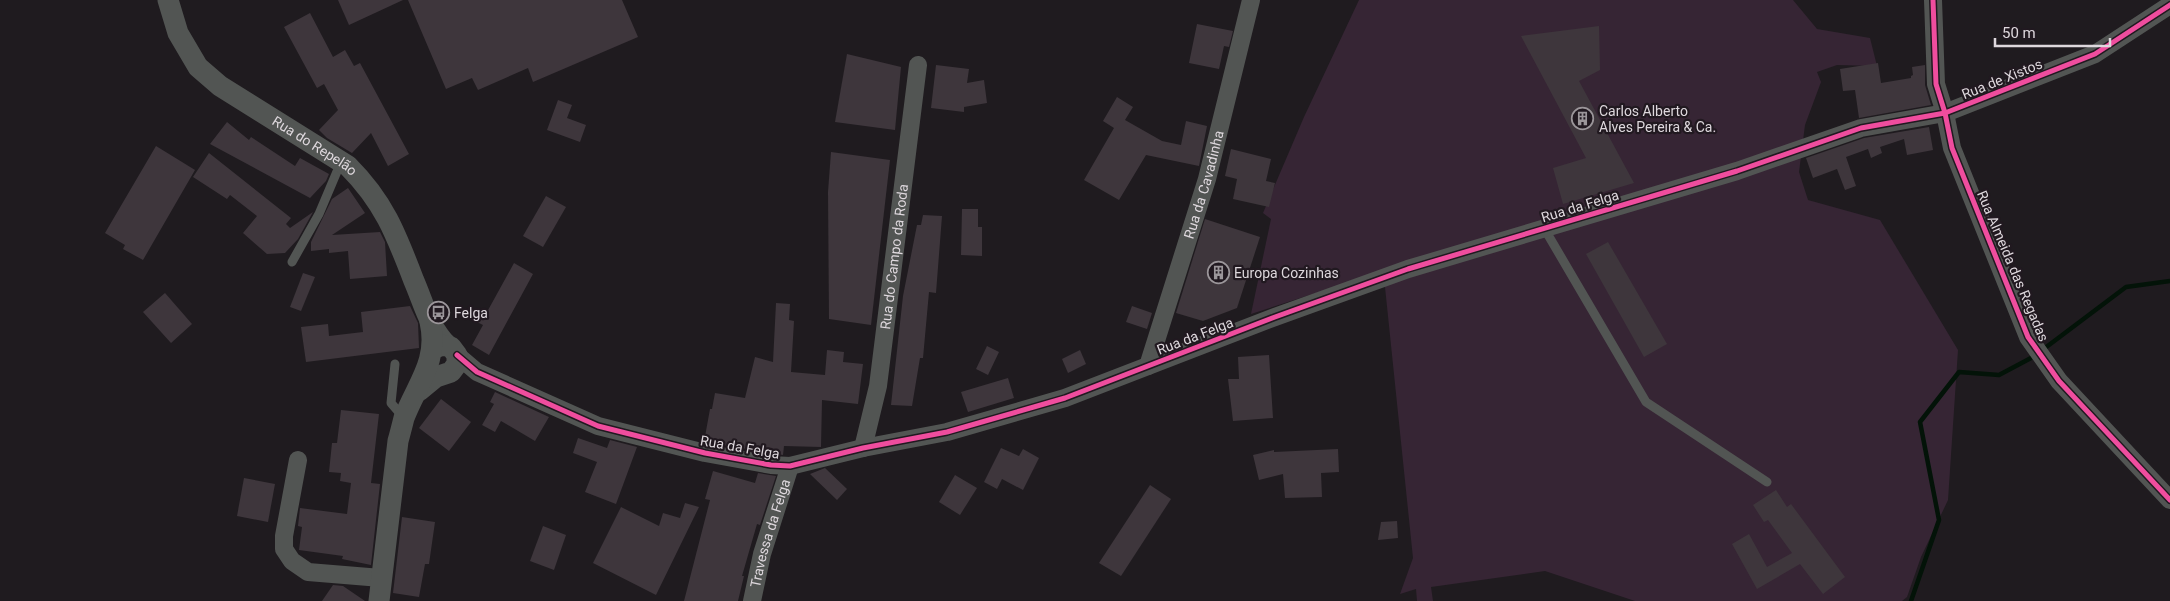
<svg xmlns="http://www.w3.org/2000/svg" width="2170" height="601" font-family="Roboto,sans-serif">
<style>
.green{fill:#362534}
.lines{fill:none;stroke-linecap:round;stroke-linejoin:round}
.stream{stroke:#031308;stroke-width:4.5}
.building{fill:#3e363c}
.service{stroke:#525553;stroke-width:9}
.minor{stroke:#525553;stroke-width:18}
.tertiary{stroke:#525553;stroke-width:21}
.cycleway-casing{stroke:#211920;stroke-width:8}
.cycleway{stroke:#ef4d9e;stroke-width:5}
.labels{text-anchor:middle;dominant-baseline:central;stroke-width:4.5;stroke-linejoin:round;paint-order:stroke}
.street-label{font-size:14px;fill:#ded8dd;stroke:#211920}
.poi-label{font-size:14px;fill:#ded8dd;stroke:#211920;text-anchor:start}
</style>
<rect width="100%" height="100%" fill="#1f1b1f"/>
<!-- green -->
<path class="green" d="M1359,0H1793L1817,29L1870,38L1877,66L1837,65L1817,72L1821,82L1805,125L1799,172L1808,200L1880,220L1958,350L1948,500L1921,557L1907,597L1902,601H1635L1545,571L1431,587L1433,601H1417L1416,589L1400,594L1413,558L1385,287L1386,284L1375,274L1251,314L1271,219L1263,213L1304,117Z"/>
<g class="lines">
<!-- stream -->
<g class="stream">
<path d="M2045,348L2126,287L2170,281"/>
<path d="M1911,601L1939,520L1920,422L1959,372L1999,375L2031,358"/>
</g>
</g>
<!-- building -->
<g class="building">
<path d="M338,0H403L349,25Z"/>
<path d="M408,0H622L638,37L533,82L528,68L478,90L472,78L446,89Z"/>
<path d="M310,13L333,57L345,50L354,66L360,63L409,154L388,166L371,133L352,153L327,138L319,130L338,110L324,84L317,88L284,27Z"/>
<path d="M1197,24L1233,31L1229,47L1224,46L1219,69L1189,63Z"/>
<path d="M1599,26L1600,70L1579,81L1634,183L1563,204L1553,168L1586,158L1521,36Z"/>
<path d="M847,54L901,67L895,130L835,122Z"/>
<path d="M1878,63L1881,83L1911,78V76L1913,75L1912,67L1925,65V85L1931,105L1859,118L1855,90L1843,91L1840,69Z"/>
<path d="M936,65L969,69L967,83L984,80L987,103L964,107V112L931,108Z"/>
<path d="M1117,97L1133,107L1125,120L1162,141L1181,145L1186,121L1207,126L1199,166L1146,155L1119,200L1084,180L1114,128L1103,121Z"/>
<path d="M558,100L572,105L567,118L586,125L580,142L547,130Z"/>
<path d="M227,122L249,140L251,137L295,166L300,158L329,174L326,181L310,198L210,144Z"/>
<path d="M1929,127L1933,150L1907,155L1904,139L1880,147L1882,153L1871,158L1868,149L1846,157L1856,186L1845,190L1837,169L1813,178L1806,158L1864,138Z"/>
<path d="M156,146L195,170L143,260L123,249L125,245L105,233Z"/>
<path d="M1231,149L1271,159L1266,181L1275,183L1269,207L1233,199L1237,179L1225,176Z"/>
<path d="M831,152L890,160L871,325L829,319L828,192Z"/>
<path d="M209,153L291,218L286,224L290,228L313,212L298,239L285,253L267,254L243,233L257,216L230,195L227,199L193,177Z"/>
<path d="M348,188L365,213L332,235L380,232L385,242L387,276L350,279L348,251L329,253V249L311,251V242L332,199Z"/>
<path d="M546,196L566,207L543,247L523,236Z"/>
<path d="M962,209H978V227H982V256L961,255Z"/>
<path d="M923,215L942,216L936,293L929,292L923,358H920L912,406L891,405L903,296L917,225H921Z"/>
<path d="M1205,219L1260,237L1237,308L1203,321L1176,313Z"/>
<path d="M1608,242L1667,344L1644,357L1586,254Z"/>
<path d="M514,263L533,274L489,355L472,345L483,325L475,321L482,309L487,312Z"/>
<path d="M303,273L315,277L301,311L290,307Z"/>
<path d="M165,293L192,324L171,343L143,312Z"/>
<path d="M776,303L790,304L789,320L794,321L791,372L825,375L827,350L844,352L843,362L863,364L858,404L822,400L821,447L784,446L783,455L704,442L710,409H712L715,393L745,398L755,357L773,362Z"/>
<path d="M410,306L418,323L419,348L306,362L301,327L328,324L329,336L363,332L361,312Z"/>
<path d="M1132,306L1152,313L1147,329L1126,322Z"/>
<path d="M987,346L999,352L988,375L976,369Z"/>
<path d="M1080,350L1086,364L1068,373L1062,359Z"/>
<path d="M1269,355L1273,418L1233,421L1228,379H1239L1238,357Z"/>
<path d="M1008,378L1014,398L968,412L961,392Z"/>
<path d="M495,392L549,417L535,441L501,421L495,432L482,425L494,404L490,402Z"/>
<path d="M441,399L471,422L449,451L419,428Z"/>
<path d="M341,410L379,414L371,483L380,484L371,565L342,559L343,556L299,550L302,527L298,526L300,508L347,514L351,483L340,481L341,473L329,472L332,443H337Z"/>
<path d="M578,438L607,448L610,440L637,447L616,504L585,492L597,462L573,453Z"/>
<path d="M1001,448L1019,456L1023,449L1039,458L1023,490L1002,479L997,489L984,482Z"/>
<path d="M1338,449L1339,472L1321,473L1322,497L1285,498L1283,474L1259,480L1253,455L1274,450V452Z"/>
<path d="M825,468L847,489L837,500L810,474Z"/>
<path d="M713,471L755,483L758,473L776,476L760,525L757,524L742,576H744L738,601H684L710,500L705,499Z"/>
<path d="M955,475L977,488L960,515L939,502Z"/>
<path d="M244,478L275,484L268,522L237,516Z"/>
<path d="M1150,485L1171,499L1121,576L1099,563Z"/>
<path d="M1776,490L1787,507L1791,504L1845,577L1823,594L1800,564L1757,589L1732,544L1749,534L1767,567L1792,553L1768,520L1764,522L1753,505Z"/>
<path d="M685,503L699,507L656,595L593,563L621,507L659,526L663,513L680,518Z"/>
<path d="M402,517L435,522L429,564H425L419,597L393,593Z"/>
<path d="M1397,521L1398,538L1378,540L1381,522Z"/>
<path d="M543,526L566,535L554,570L530,561Z"/>
<path d="M333,585L343,586L365,601H322Z"/>
</g>
<g class="lines">
<!-- service -->
<g class="service">
<path d="M1544,228L1646,402L1767,482"/>
<path d="M292,262L319,214L341,162"/>
<path d="M395,364L391,403L404,418"/>
</g>
<!-- minor -->
<g class="minor">
<path d="M1933,0L1936,84L1945,113L1952,148L2028,337L2059,381L2170,500"/>
<path d="M457,355L477,372L598,426L705,453L771,465L790,466L863,448L947,432L1065,398L1275,317L1408,269L1737,171L1861,128L1945,113L2095,54L2170,5"/>
<path id="s1" d="M1148,366L1207,179L1251,0"/>
<path id="s2" d="M863,448L878,386L918,65"/>
<path d="M298,460L284,536V549L292,561L308,572L381,578"/>
<path id="s3" d="M752,601L762,554L790,466"/>
</g>
<!-- tertiary -->
<g class="tertiary">
<path id="s4" d="M168,0L178,33L198,67L220,86L348,166C384,202 396,234 414,281C424,304 429,327 447,345"/>
<path d="M419,391L436,377L451,372L457,364V355L451,347L442,345L435,348"/>
<path d="M379,601L398,441C400,434 402,426 404,418C417,384 439,361 430,322"/>
</g>
<defs>
<g id="cycleway">
<path d="M1933,0L1936,84L1945,113L1952,148L2028,337L2059,381L2170,500"/>
<path d="M457,355L477,372L598,426L705,453L771,465L790,466L863,448L947,432L1065,398L1275,317L1408,269L1737,171L1861,128L1945,113L2095,54L2170,5"/>
</g>
</defs>
<!-- cycleway casing -->
<use href="#cycleway" class="cycleway-casing"/>
<!-- cycleway -->
<use href="#cycleway" class="cycleway"/>
</g>
<!-- icons -->
<defs>
<symbol id="building-ring" viewBox="-11 -11 22 22"><circle r="9.5" fill="#211920" stroke="#9b969a" stroke-width="1.5"/><path d="M-4-6H4V6H1V3H-1V6H-4ZM-2.5-4.3h1.7v1.8h-1.7ZM.8-4.3h1.7v1.8H.8ZM-2.5-1h1.7V.8h-1.7ZM.8-1h1.7V.8H.8Z" fill="#9b969a"/></symbol>
<symbol id="bus-ring" viewBox="-11 -11 22 22"><circle r="9.5" fill="#211920" stroke="#9b969a" stroke-width="1.5"/><path d="M-5-6H5V4H4V6H2V4H-2V6H-4V4H-5ZM-3.5-4V0h7V-4ZM-3.5 1.2v1.5H-2V1.2ZM2 1.2v1.5H3.5V1.2Z" fill="#9b969a"/></symbol>
</defs>
<g fill-rule="evenodd">
<use href="#building-ring" x="1570" y="106" width="25" height="25"/>
<use href="#building-ring" x="1206" y="260" width="25" height="25"/>
<use href="#bus-ring" x="426" y="300" width="25" height="25"/>
</g>
<g class="labels">
<!-- street labels -->
<g class="street-label">
<text transform="translate(2002 79) rotate(-22)">Rua de Xistos</text>
<text stroke="none"><textPath href="#s4" startOffset="215">Rua do Repelão</textPath></text>
<text stroke="none"><textPath href="#s1" startOffset="190">Rua da Cavadinha</textPath></text>
<text transform="translate(1580 206) rotate(-17)">Rua da Felga</text>
<text stroke="none"><textPath href="#s2" startOffset="194">Rua do Campo da Roda</textPath></text>
<text transform="translate(2013 266) rotate(67)">Rua Almeida das Regadas</text>
<text transform="translate(1195 336) rotate(-21)">Rua da Felga</text>
<text transform="translate(740 447) rotate(10)">Rua da Felga</text>
<text stroke="none"><textPath href="#s3" startOffset="70">Travessa da Felga</textPath></text>
</g>
<!-- poi labels -->
<g class="poi-label">
<text x="1599" y="111">Carlos Alberto<tspan x="1599" dy="16">Alves Pereira &amp; Ca.</tspan></text>
<text x="1234" y="273">Europa Cozinhas</text>
<text x="454" y="313">Felga</text>
</g>
</g>
<!-- scale -->
<path d="M1995 38v8h115v-8" fill="none" stroke="#ded8dd" stroke-width="2.5"/>
<text x="2002" y="38" font-size="15" fill="#ded8dd" stroke="#211920" stroke-width="4" paint-order="stroke">50 m</text>
</svg>
